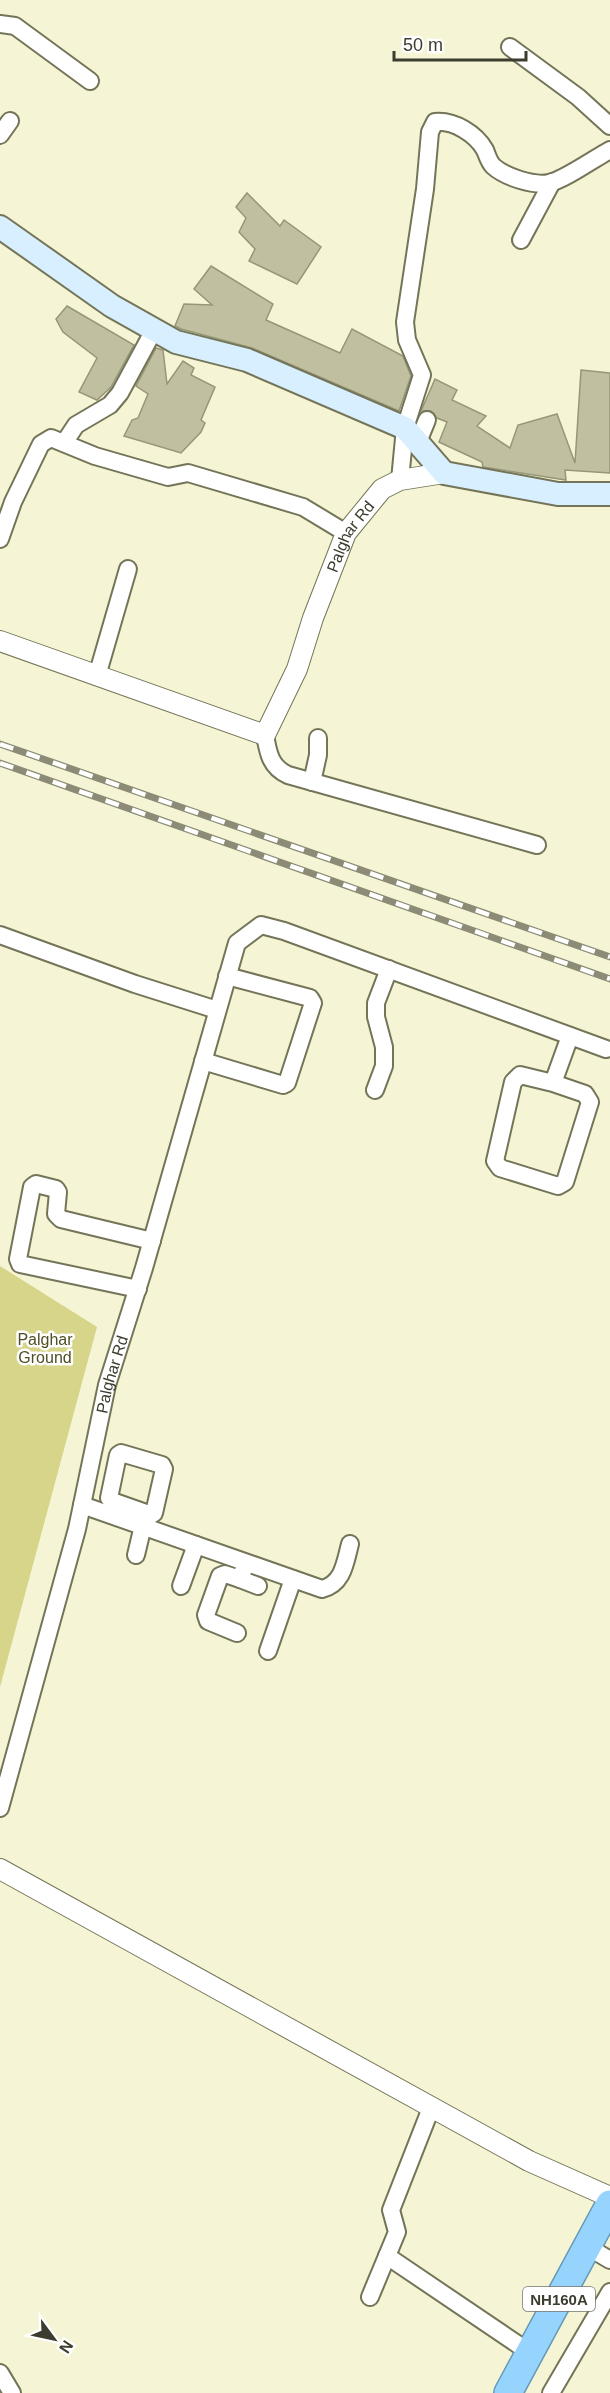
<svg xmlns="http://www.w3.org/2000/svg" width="610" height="2393" font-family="Helvetica,sans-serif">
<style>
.green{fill:#d6d58a}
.building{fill:#c0c0a1;stroke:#969678;stroke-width:1.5}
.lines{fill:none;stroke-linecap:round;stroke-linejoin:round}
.minor-casing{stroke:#747458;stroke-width:20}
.tertiary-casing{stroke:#747458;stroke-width:22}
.secondary-casing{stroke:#747458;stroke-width:26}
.trunk-casing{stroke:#6598b5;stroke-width:30}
.minor{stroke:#fff;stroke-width:16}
.tertiary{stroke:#fff;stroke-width:20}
.secondary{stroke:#d7effe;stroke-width:22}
.trunk{stroke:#96d4fe;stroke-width:27}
.rail-casing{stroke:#8b8b76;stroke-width:7}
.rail{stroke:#fff;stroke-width:4.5;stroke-dasharray:14;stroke-linecap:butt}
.labels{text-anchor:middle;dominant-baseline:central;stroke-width:5;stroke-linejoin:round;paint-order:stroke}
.shield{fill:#fff;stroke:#76766d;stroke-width:1.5}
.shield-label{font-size:15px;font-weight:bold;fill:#3c3c2f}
.street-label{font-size:16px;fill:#3c3c2f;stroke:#fff}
.park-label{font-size:16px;fill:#504e23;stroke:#fff}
</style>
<rect width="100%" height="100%" fill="#f5f5d5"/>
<!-- green -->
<path class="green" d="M0,1266L97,1327L0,1687Z"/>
<!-- building -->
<g class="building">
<path d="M247,193L280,226L284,220L321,247L297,284L249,261L255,249L239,232L246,218L236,207Z"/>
<path d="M211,266L273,304L266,320L340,353L352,329L403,356L411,376L399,411L252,348L181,329L175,326L184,304L212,305L194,289Z"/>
<path d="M67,306L134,345L111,387L97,400L79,392L97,358L63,332L56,319Z"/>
<path d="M156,348L163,350L167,384L183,361L194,368L191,375L215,387L201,420L205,423L201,432L181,453L124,436L132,420L138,418L148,394L136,386Z"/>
<path d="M581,370L610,373V473L565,470L566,480L483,467L482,462L439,442L447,422L437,418L431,411H421L435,379L457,390L452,400L486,416L477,426L510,448L518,425L557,414L575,463Z"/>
</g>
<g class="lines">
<defs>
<g id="minor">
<path d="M0,24L15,26L90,81"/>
<path d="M510,47L578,97L610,126"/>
<path d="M0,135L10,121"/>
<path d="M521,240L552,182"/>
<path d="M418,442L427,420"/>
<path d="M64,443L76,425L110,405L120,393L154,330"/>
<path d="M400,480L405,428L422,375L407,340L405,322L425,189L430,132L435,122C454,120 476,134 485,150C487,155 489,162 493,166C505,177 533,186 549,183C564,180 595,158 610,150"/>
<path d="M0,539L13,502L41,444L51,438L95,456L168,477L188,473L303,507L346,533"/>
<path d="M97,676L128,569"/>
<path d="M265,735C268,752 270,767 288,775L537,845"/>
<path d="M312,782L318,755V738"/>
<path d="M0,935L135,984L217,1010"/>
<path d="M203,1061L283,1085L287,1083L311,1009L313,1003L310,998L227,976"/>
<path d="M553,1083L520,1075L513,1082L495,1161L500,1168L558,1186L565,1182L590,1102L585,1094L553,1083L570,1036"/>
<path d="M375,1090L384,1066V1047L376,1017V1003L389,969"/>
<path d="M138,1289L20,1264L18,1259L32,1187L36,1184L56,1189L58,1192L56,1214L61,1219L152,1241"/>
<path d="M82,1505L322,1589C343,1584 345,1563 350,1544"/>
<path d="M136,1555L146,1513L151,1515L154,1513L164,1469L162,1465L121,1453L118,1455L109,1498L112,1501L146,1513"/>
<path d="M240,1579L258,1586"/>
<path d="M181,1586L196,1545"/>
<path d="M237,1633L208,1621L206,1615L220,1576L225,1574L240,1579L246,1563"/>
<path d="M268,1651L293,1579"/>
<path id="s1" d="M0,1808L77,1529L107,1385L144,1268L237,943L261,925L284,931L606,1049"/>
<path d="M588,2247L610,2260"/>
<path d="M387,2256L529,2352"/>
<path d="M370,2297L397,2232L391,2210L431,2108"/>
<path d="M0,2373L12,2393"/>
<path d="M551,2393L610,2292"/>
</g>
<g id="tertiary">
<path id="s2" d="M0,641L265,735L297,669L313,618L346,533L382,489L400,480L444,473"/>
<path d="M0,1869L529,2161L610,2197"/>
</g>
<path id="secondary" d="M0,227L112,306L176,342L247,360L405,428L444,473L558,494H610"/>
<path id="trunk" d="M508,2393L610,2204"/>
</defs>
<!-- minor casing -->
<use href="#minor" class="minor-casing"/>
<!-- tertiary casing -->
<use href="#tertiary" class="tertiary-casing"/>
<!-- secondary casing -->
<use href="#secondary" class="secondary-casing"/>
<!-- trunk casing -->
<use href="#trunk" class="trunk-casing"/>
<!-- minor -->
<use href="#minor" class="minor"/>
<!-- tertiary -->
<use href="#tertiary" class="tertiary"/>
<!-- secondary -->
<use href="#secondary" class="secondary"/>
<!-- trunk -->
<use href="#trunk" class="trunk"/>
<defs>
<g id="rail">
<path d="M0,744L610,957"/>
<path d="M0,763L610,979"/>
</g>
</defs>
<!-- rail casing -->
<use href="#rail" class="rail-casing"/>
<!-- rail -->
<use href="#rail" class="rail"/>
</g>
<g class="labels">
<!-- shield labels -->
<rect class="shield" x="523" y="2287" width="72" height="24" rx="4.5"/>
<g class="shield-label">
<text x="559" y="2299">NH160A</text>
</g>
<!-- street labels -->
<g class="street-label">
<text stroke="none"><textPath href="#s2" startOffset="498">Palghar Rd</textPath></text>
<text stroke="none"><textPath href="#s1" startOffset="448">Palghar Rd</textPath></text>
</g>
<!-- park labels -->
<g class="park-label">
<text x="45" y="1339">Palghar<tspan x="45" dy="18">Ground</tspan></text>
</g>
</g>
<!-- north arrow -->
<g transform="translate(54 2339) rotate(123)" stroke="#ffffff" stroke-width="4.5" paint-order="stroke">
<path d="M0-4.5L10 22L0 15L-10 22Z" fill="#3c3c2f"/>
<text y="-9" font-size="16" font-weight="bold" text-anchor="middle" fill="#3c3c2f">N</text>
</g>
<!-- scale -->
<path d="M394 51v9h132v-9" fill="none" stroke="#3c3c2f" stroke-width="3"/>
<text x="403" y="51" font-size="18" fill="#3c3c2f" stroke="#ffffff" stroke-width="4.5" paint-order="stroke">50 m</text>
</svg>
